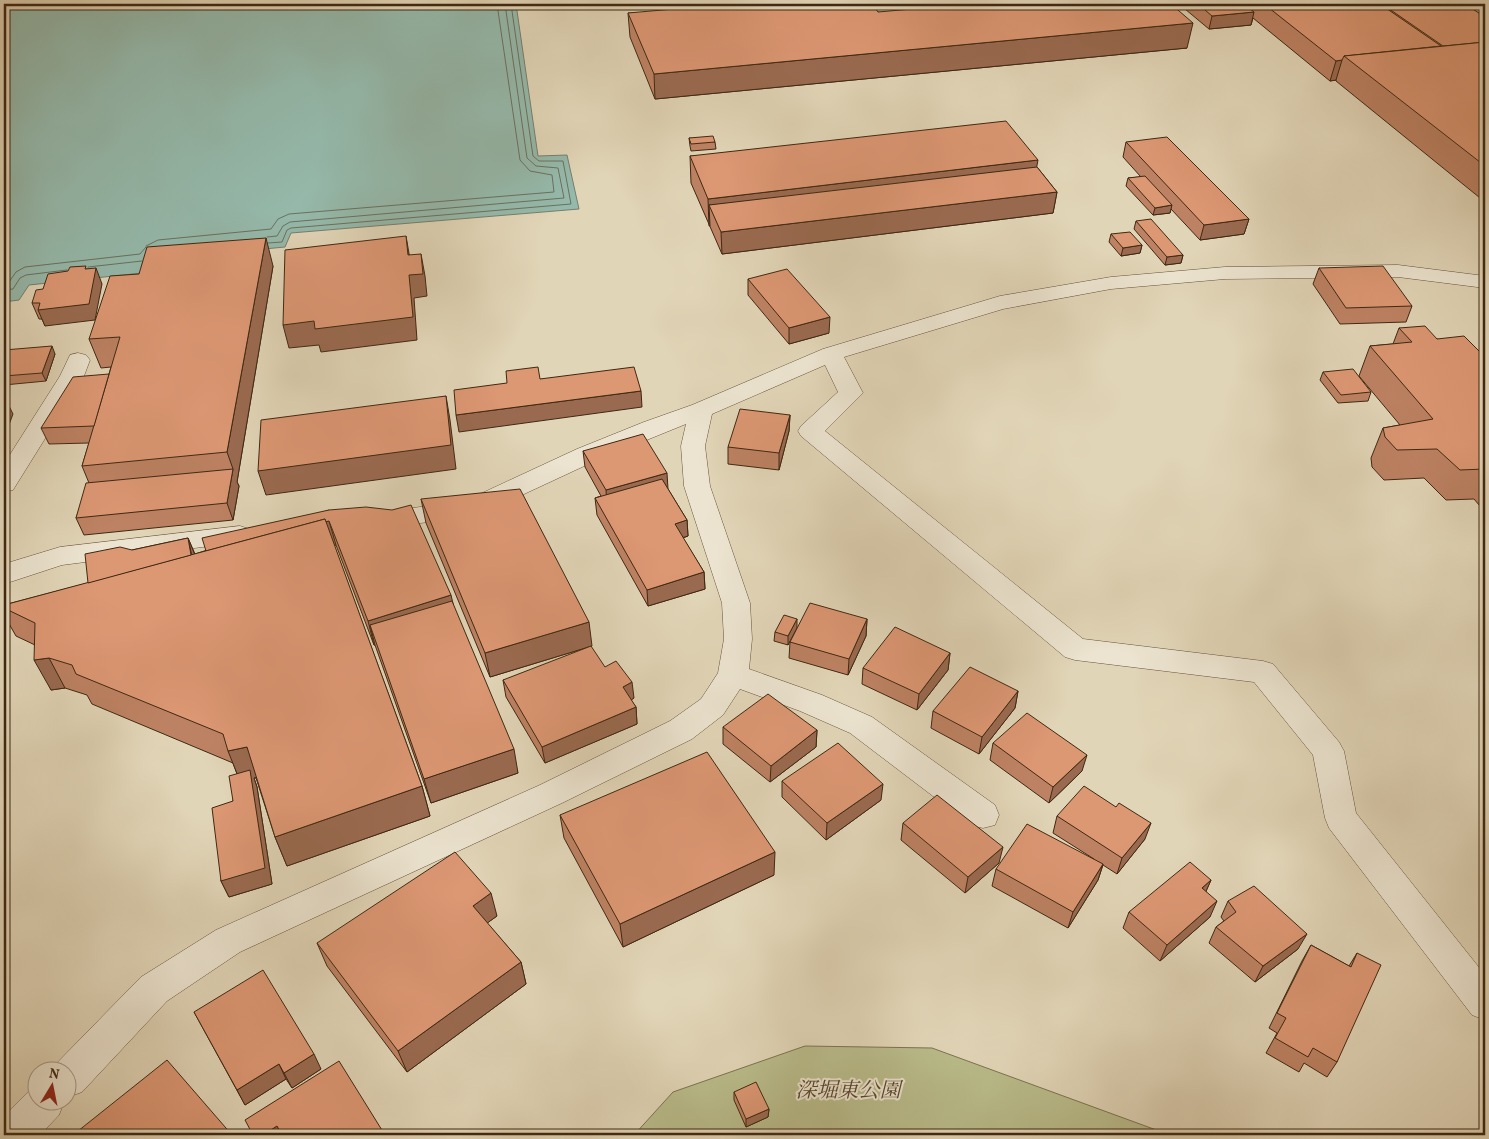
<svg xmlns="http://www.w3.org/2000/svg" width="1489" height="1139" font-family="Vollkorn,'Noto Serif JP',serif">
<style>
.green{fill:#b9bb8a;stroke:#7c724e}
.water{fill:#95b9ab;stroke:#737f6e}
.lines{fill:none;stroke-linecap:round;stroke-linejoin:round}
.shore{stroke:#6a705e;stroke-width:1}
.street-casing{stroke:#68533b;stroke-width:1}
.street{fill:#ece4d0;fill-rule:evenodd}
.wall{fill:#bd8263;stroke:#3f2812}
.shaded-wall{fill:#9a6a50;stroke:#3f2812}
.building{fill:#dc9773;stroke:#3f2812}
.labels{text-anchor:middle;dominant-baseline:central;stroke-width:4;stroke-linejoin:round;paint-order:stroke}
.near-park-label{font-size:21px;font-style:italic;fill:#57452a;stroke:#ece4d0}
</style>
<rect width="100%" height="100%" fill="#e1d5b7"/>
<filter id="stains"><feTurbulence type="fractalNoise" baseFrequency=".004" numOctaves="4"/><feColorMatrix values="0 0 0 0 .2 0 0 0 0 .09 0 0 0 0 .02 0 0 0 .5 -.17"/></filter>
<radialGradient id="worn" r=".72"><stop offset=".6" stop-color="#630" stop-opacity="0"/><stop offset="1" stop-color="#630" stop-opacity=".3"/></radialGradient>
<!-- green -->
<path class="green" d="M805,1046L932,1048L1170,1135H634L673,1092Z"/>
<!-- water -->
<path class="water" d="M4,4H516L538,156L567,155L579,209L291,233L285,247L160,259L151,272L29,285L19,300L4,302Z"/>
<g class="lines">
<!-- shore -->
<g class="shore">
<path d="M267,237L277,236L283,226L290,222L564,198L558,168L536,166L527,158L505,4"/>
<path d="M268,243L282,242L287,230L291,228L571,204L563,161H539L533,156L511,4"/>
<path d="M146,246L158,240L271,229L278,219L289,214L554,192L552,175L530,171L520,160L497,4"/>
<path d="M88,267L142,261"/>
<path d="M4,283L9,282L16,272L25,267L140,254L146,247"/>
<path d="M4,290L13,289L20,278L26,275L67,270"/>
</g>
<defs>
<g id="street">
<path d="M1398,265L1485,276V288L1398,277L1225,279L1111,289L1003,309L844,357L863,393L825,431L1083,639L1263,661L1273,664L1339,742L1344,751L1356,813L1485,975V1020L1472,1015L1329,828L1325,818L1313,755L1254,682L1075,660L1065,657L801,436L798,431L801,426L838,392L825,365L712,414L705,446L710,486L750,603L752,639L749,669L822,695L872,717L995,805L999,815L995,825L983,828L971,825L850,733L800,711L740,689L723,715L692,739L562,803L240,952L167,1001L82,1092L68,1097V1072H52L54,1066L141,977L216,930L540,785L670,721L701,699L718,673L724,639L722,603L684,486L681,446L686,424L595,461L479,515L377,529L368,526L364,520L368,514L465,501L577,449L644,422L692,405L823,349L1000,296L1111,277L1225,267Z"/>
<path d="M78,353L86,355L90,360L84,376L13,490L4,492V464L60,376L70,355Z"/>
<path d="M240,526L249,529L253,535L249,541L62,565L4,584V564L60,547Z"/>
<path d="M38,1086V1102H64L59,1115L40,1135H4V1116L31,1089Z"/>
</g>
</defs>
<!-- street casing -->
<use href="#street" class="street-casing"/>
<!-- street -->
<use href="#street" class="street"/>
</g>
<!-- wall -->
<g class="wall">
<path d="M1179,4H1465L1485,17V202L1336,81V80L1330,81L1253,18L1251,25L1209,29Z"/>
<path d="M1474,4H1485V11Z"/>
<path d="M878,12L1187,48L655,99L630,37L628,13Z"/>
<path d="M689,138L715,142L716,149L691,151L690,146Z"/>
<path d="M1126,142L1249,219L1244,234L1200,240L1171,209L1170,213L1153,215L1126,186L1128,178L1141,177L1123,157Z"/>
<path d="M690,156L1037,167L1057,192L1053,213L722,254L691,183Z"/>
<path d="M1136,221L1183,255L1181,263L1165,265L1134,229Z"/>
<path d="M1111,234L1142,245L1140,253L1121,256L1109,242Z"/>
<path d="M273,266L237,482L239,486L233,520L84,535L76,518L89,483L82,466L89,443L49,444L41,428L109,374L111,367L101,368L89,339L139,274Z"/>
<path d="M1319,268L1412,306L1406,322L1340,324L1313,284Z"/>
<path d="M87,269L102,284L45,326L42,319H39L32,303L43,289Z"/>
<path d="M748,279L829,333L789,344L748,295Z"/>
<path d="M1399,328L1479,351L1485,350V512L1474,499L1446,500L1424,478L1384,480L1372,467L1371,458L1383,428L1400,425L1359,376L1370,346L1393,344Z"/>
<path d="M4,350L55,354L46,381L4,385Z"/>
<path d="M1323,372L1371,392L1368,401L1338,403L1320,380Z"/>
<path d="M790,415L789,431L779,470L728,464V447Z"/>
<path d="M583,451L668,489L687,520L688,536L683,538L704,572L705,589L648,606L597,515L595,498L601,496L585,467Z"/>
<path d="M421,499L592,646L490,677L426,523Z"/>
<path d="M329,510L453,605L518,773L431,803L375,645H374L336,545H334L422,786L430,816L287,866L275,837L256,778H254L257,787L272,884L229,897L221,881L233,801L237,774L233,763L92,704L87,695L65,688L51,690L35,645L16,636L4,615V605L88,583L132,550L188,538L195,554Z"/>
<path d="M797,619L788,645L774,641L775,632Z"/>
<path d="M867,619L866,636L848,675L789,658L790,642Z"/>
<path d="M950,653L948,670L917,710L862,684L863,668Z"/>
<path d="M605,667L634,698L631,700L636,707L637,724L545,763L506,697L503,680Z"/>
<path d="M1018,691L1015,708L979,754L931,728L933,711Z"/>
<path d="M723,727L817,730L816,747L770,782L723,744Z"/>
<path d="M993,743L1082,771L1049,803L990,760Z"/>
<path d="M782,781L881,800L826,840L782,797Z"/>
<path d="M560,815L774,875L623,947L564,838Z"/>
<path d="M1057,816L1145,839L1117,874L1103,865L1098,880L1068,928L992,886L996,869L1094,859L1053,833Z"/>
<path d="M903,823L999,863L965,893L901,840Z"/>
<path d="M1211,880L1206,891L1210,917L1160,961L1123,928L1129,912Z"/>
<path d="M1228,901L1298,949L1255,982L1209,943L1216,927L1224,921L1221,917Z"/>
<path d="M497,916L487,923L521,962L526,984L407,1072L327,966L317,943Z"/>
<path d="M1311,945L1349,966L1357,953L1337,1062L1327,1077L1304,1063L1299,1072L1266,1053L1277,1033L1269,1028L1302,961Z"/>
<path d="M194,1012L321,1069L292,1088L286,1079L245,1105Z"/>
<path d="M734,1092L769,1109L768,1117L746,1127L734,1100Z"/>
</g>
<!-- shaded-wall -->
<g class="shaded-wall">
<path d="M1254,12L1251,25L1209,29L1212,16Z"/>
<path d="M1193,23L1187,48L655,99L654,74Z"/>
<path d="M1342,60L1336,80L1330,81L1336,61Z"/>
<path d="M1038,160L1033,187L709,205L710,226H709L708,199Z"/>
<path d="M1057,192L1053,213L722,254L721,232Z"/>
<path d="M1172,205L1170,213L1153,215L1155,208Z"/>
<path d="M1249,219L1244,234L1200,240L1204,225Z"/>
<path d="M406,236L410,259L421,254L425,276L427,296L414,298L417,340L321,352L319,345L289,348L283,325L408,255Z"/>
<path d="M266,238L273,266L237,482L239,486L233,520L227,503L233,469L227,452Z"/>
<path d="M1142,245L1140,253L1121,256L1123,248Z"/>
<path d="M1183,255L1181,263L1165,265L1167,257Z"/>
<path d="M96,268L102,284L95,320L45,326L38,310Z"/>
<path d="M830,317L829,333L789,344V328Z"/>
<path d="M52,346L55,354L46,381L42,373Z"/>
<path d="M641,391L642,407L459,432L456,415Z"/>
<path d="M446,396L450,420L456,469L266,495L258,471Z"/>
<path d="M9,406L13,414L4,438V420Z"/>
<path d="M790,415L789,431L779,470V453Z"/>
<path d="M667,473L668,489L607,507L606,490Z"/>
<path d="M687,520L688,536L675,540V524Z"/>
<path d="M329,521L336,545L216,578L206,554Z"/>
<path d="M188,538L195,555L193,561Z"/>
<path d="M704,572L705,589L648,606L647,590Z"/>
<path d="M451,595L457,620L370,625L375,645H374L368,621Z"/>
<path d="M797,619V628L788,645V636Z"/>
<path d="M867,619L866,636L848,675L849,659Z"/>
<path d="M589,622L592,646L490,677L485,653Z"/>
<path d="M950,653L948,670L917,710L919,694Z"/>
<path d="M49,658L65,688L51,690L34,660Z"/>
<path d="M632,682L634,698L625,704L623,687Z"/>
<path d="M1018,691L1015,708L979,754L982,737Z"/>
<path d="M636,707L637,724L545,763L542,747Z"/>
<path d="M817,730L816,747L770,782L771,766Z"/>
<path d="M247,747L259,777L254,778L257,787L272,884L229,897L221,881L240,781L228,751Z"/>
<path d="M514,749L518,773L431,803L424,779Z"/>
<path d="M1087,755L1082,771L1049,803L1053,787Z"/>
<path d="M883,784L881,800L826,840L827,823Z"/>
<path d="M422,786L430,816L287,866L275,837Z"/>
<path d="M1151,823L1145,839L1117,874L1122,858Z"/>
<path d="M1003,847L999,863L965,893L968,877Z"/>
<path d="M775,852L774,875L623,947L620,924Z"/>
<path d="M1103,864L1098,880L1068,928L1073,912Z"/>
<path d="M1211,880L1204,896L1202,888Z"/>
<path d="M491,893L497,916L479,929L473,906Z"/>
<path d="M1217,901L1210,917L1160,961L1167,945Z"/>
<path d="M1307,934L1298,949L1255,982L1263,966Z"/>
<path d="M521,962L526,984L407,1072L398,1051Z"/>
<path d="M314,1054L321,1069L292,1088L284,1073Z"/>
<path d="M279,1064L286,1079L245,1105L237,1090Z"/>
<path d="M769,1109L768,1117L746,1127V1119Z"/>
<path d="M277,1126L283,1135H263Z"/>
</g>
<!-- building -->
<g class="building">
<path d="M731,4H872L878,12L968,4H1171L1193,23L654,74L628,13Z"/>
<path d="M1198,4H1244L1254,12L1212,16Z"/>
<path d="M1264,4H1380L1441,46L1344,56L1342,60L1336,61Z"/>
<path d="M1382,4H1465L1485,17V42L1443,46Z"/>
<path d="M1485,42V166L1344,56Z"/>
<path d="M1006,121L1038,160L708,199L690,156Z"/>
<path d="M713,136L715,142L691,144L689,138Z"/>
<path d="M1167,137L1249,219L1204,225L1126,142Z"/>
<path d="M1037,167L1057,192L721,232L709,205Z"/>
<path d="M1145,176L1172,205L1155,208L1128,178Z"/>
<path d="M1151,219L1183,255L1167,257L1136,221Z"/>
<path d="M1130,232L1142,245L1123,248L1111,234Z"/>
<path d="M406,236L408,255L421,254L423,274L409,275L413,317L315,329L314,321L283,325L285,250Z"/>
<path d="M266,238L227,452L82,466L120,337L89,339L110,276L139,274L147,247Z"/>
<path d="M86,266L85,269L96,268L89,304L38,310L40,303H32L36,290L43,289L48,274L68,271L70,267Z"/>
<path d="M1383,266L1412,306L1346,308L1319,268Z"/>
<path d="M787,269L830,317L789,328L748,279Z"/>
<path d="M1425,326L1437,339L1464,336L1485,357V469L1460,470L1437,449L1397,450L1385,437L1383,428L1433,419L1370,346L1412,342L1399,328Z"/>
<path d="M52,346L42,373L4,376V350Z"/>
<path d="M1485,350V357L1479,351Z"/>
<path d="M538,367L540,379L634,367L641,391L456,415L454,390L507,383L506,371Z"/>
<path d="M1353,369L1371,392L1341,395L1323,372Z"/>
<path d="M109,374L94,426L41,428L73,377Z"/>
<path d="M446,396L451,445L258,471L261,420Z"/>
<path d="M4,406H9L4,420Z"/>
<path d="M740,409L790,415L779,453L728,447Z"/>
<path d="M643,434L667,473L606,490L583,451Z"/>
<path d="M233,469L227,503L76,518L86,483Z"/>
<path d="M662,479L687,520L675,524L704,572L647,590L595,498Z"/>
<path d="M520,489L589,622L485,653L421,499Z"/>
<path d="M411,505L451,595L368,621L329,521L325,522V519L206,551L202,538L329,510L366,507L392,510Z"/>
<path d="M325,519L422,786L275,837L247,747L228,751L223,734L76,674L72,665L49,658L34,660L35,623L4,608V605Z"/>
<path d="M188,538L191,555L88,583L85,554L120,547L132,550Z"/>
<path d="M452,601L514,749L424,779L370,625Z"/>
<path d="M810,603L867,619L849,659L790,642Z"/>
<path d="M784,615L797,619L788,636L775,632Z"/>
<path d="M895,627L950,653L919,694L863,668Z"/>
<path d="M591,646L605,667L616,661L632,682L623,687L636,707L542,747L503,680Z"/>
<path d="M970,667L1018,691L982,737L933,711Z"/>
<path d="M768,694L817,730L771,766L723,727Z"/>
<path d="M1027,713L1087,755L1053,787L993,743Z"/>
<path d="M838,743L883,784L827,823L782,781Z"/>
<path d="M707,752L775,852L620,924L560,815Z"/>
<path d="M250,770L265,868L221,881L212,808L233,801L229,776Z"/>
<path d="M1084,786L1116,807L1119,803L1151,823L1122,858L1057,816Z"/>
<path d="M937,795L1003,847L968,877L903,823Z"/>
<path d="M1027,824L1103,864L1073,912L996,869Z"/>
<path d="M455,852L491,893L473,906L521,962L398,1051L317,943Z"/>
<path d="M1190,862L1211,880L1202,888L1217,901L1167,945L1129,912Z"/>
<path d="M1254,886L1307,934L1263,966L1216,927L1236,912L1228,901Z"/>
<path d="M1311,945L1351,967L1357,953L1381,965L1337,1062L1313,1048L1308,1057L1275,1038L1286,1018L1277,1013Z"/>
<path d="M263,970L314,1054L284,1073L279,1064L237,1090L194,1012Z"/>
<path d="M167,1060L232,1135H73Z"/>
<path d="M339,1061L385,1135H282L277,1126L263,1135H253L245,1120Z"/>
<path d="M756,1082L769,1109L746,1119L734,1092Z"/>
</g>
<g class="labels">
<!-- near-park labels -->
<g class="near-park-label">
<text x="848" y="1091">深堀東公園</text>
</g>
</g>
<!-- margin -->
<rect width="1489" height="1139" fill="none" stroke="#e1d5b7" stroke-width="20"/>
<rect x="5" y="5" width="1479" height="1129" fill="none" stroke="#3f2812" stroke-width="2.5"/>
<rect x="10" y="10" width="1469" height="1119" fill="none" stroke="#3f2812"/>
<!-- north arrow -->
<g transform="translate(52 1086) rotate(10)"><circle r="24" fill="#ece4d0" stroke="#a79984"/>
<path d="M0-4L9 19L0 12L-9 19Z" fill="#8f2418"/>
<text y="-8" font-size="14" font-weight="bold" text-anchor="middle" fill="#3f2812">N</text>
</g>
<rect width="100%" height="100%" filter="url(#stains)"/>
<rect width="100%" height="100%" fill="url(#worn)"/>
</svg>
